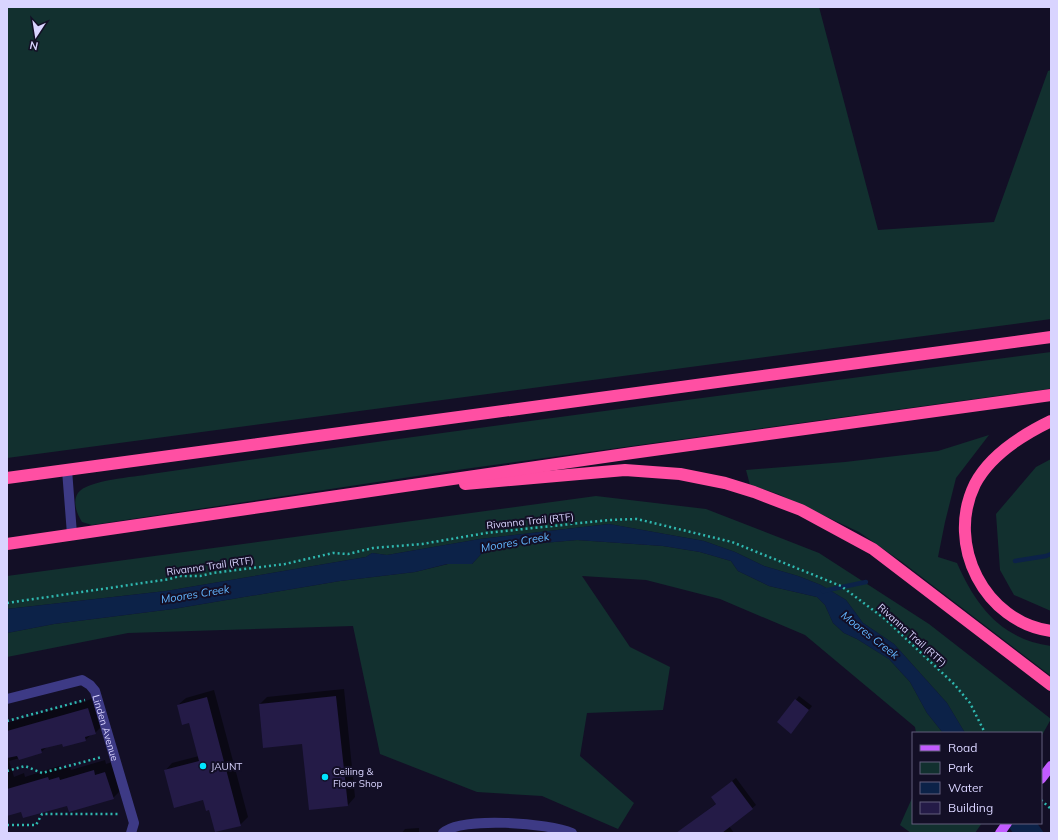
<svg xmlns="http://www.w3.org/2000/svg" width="1058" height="840" font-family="Mulish,sans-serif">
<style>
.green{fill:#12302f}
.water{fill:#0c2248}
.shadow{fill:#0007}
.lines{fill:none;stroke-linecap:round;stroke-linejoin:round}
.stream{stroke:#0c2248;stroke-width:4.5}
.building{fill:#241b47}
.path{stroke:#2fb8b0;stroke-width:2.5;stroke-dasharray:2 3;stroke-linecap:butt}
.minor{stroke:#3d3a85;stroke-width:10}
.major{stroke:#c25bff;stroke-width:10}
.highway{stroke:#ff4fa3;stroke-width:12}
.poi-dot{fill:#00e5ff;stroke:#130f26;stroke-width:1.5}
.labels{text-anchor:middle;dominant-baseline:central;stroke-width:4;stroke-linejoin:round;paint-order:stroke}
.street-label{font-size:10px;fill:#d9d4ff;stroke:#130f26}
.poi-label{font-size:10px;fill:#d9d4ff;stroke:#130f26;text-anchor:start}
.water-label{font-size:11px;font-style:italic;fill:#62b6ff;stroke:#130f26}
</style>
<rect width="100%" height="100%" fill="#130f26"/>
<!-- green -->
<g class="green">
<path d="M7,7H819L878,230L994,222L1048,71L1051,70V319L7,458Z"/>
<path d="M1051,352V388L1048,389L457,470L92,525L82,522C77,514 72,502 78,493C87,480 135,477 151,474C450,431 751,391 1051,352Z"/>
<path d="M989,435L956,478L945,522L938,557L957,563C976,606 1001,639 1051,646V676L902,562L859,532L778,494L750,485L746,470L845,462L938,451Z"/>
<path d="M1051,459V611L1014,595L1000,570L996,514L1036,467Z"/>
<path d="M596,496L706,509L819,553L929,624L1051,719L1041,737V733H965L947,703L894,644L863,623L846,600L821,585L798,576L764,566L735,552L704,541L609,524L480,539L387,555L372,553L366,557L166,591L7,609V576Z"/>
<path d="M577,540L663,546L700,552L731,561L738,571L769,586L817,597L825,605L833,623L844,633L857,639L889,659L910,682L927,713L943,733H916L915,727L805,635L720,599L646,580L582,576L630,647L670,667L663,710L587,713L580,756L634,803L618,829L542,796L477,792L380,754L353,626L128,633L7,657V633L54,624L173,609L340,581L415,572L448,564H472L483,552L507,546Z"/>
<path d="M913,796V823H982L975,833H911L900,825Z"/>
</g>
<!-- water -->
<g class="water">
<path d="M609,524L704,541L735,552L764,566L798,576L821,585L846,600L863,623L894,644L947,703L965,733H943L927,713L910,682L889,659L857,639L844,633L833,623L825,605L817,597L769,586L738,571L731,561L700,552L663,546L577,540L507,546L483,552L472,564H447L415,572L340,581L173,609L54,624L7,633V609L166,591L366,557L372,553L387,555L480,539Z"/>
<path d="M1006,823H1037L1044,833H1013Z"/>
</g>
<!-- shadow -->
<g class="shadow">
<path d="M344,689L355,797L348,805L303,743L260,704L267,697Z"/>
<path d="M214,690L248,817L240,825L210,809L204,799L165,771L172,763L199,756L190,722L178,705L186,698Z"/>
<path d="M799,696L812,706L794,729L796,700Z"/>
<path d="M99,697L106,722L95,733L91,735L85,740L63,742L47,747L41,752L9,761L14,777L24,773L25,777L59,766L60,770L70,767L71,770L105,760L106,764L116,761L124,787L113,798L22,810L7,815V723Z"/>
<path d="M736,778L756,805L729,826L734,833H690L689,824L717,803L712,797Z"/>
<path d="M419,828V833H402L405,829Z"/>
</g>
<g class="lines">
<!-- stream -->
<g class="stream">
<path d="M1015,561L1046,556L1051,554"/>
<path d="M823,591L866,582"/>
</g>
</g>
<!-- building -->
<g class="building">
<path d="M336,696L348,806L309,810L302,744L263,748L259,704Z"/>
<path d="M207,697L241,826L215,832L209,810L206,811L203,800L174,808L164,770L199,761L189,723L182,725L177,705Z"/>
<path d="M795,699L809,710L791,734L777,722Z"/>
<path d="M88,708L96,734L85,737L86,741L63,747L62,744L41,749L42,753L19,760L17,756L7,758V731Z"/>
<path d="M94,770L95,775L105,772L114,799L69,812L67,806L23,818L21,812L7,816V789L48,777L49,780L59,777L60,780Z"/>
<path d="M732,781L753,809L722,833H676L716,804L711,797Z"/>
</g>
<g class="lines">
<!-- path -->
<g class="path">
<path d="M7,603L170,579L179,576H200L213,573L285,564L333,553L348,554L373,548L422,544L486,533L609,520L637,519L732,542L841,586L885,619L954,684L970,703L985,733"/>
<path d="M7,721L85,700"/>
<path d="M7,771L25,766L42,773L102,757"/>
<path d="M1041,800L1051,809"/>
<path d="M7,825H36L42,814H119"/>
</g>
<!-- minor -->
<g class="minor">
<path d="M67,470L72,534"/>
<path id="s1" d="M7,699L82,680L90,685L95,691L134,823L131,833"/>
<path d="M443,833C461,816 549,823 572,833"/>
</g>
<!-- major -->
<g class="major">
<path d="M1041,779L1051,766"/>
<path d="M1000,833L1007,823"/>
</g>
<!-- highway -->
<g class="highway">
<path d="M1051,421C1022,435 990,455 975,484C945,545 985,622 1051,631"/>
<path d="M7,478L1051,337"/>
<path d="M465,484L625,470L680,474L725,483L754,492L801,510L873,549L1051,685"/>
<path d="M7,544L632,453L1051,395"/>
</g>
</g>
<!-- markers -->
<g class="poi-dot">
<circle cx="203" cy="766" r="4"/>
<circle cx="325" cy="777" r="4"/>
</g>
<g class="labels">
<!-- street labels -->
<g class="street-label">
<text transform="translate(530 521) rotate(-6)">Rivanna Trail (RTF)</text>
<text transform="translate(210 566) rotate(-8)">Rivanna Trail (RTF)</text>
<text transform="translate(912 635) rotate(42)">Rivanna Trail (RTF)</text>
<text stroke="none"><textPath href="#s1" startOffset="133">Linden Avenue</textPath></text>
</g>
<!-- poi labels -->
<g class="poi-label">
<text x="211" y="766">JAUNT</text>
<text x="333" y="771">Ceiling &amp;<tspan x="333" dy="12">Floor Shop</tspan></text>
</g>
<!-- water labels -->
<g class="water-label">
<text transform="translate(515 542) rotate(-10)">Moores Creek</text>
<text transform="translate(195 594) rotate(-9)">Moores Creek</text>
<text transform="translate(870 635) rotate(38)">Moores Creek</text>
</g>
</g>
<!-- border -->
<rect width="1058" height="840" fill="none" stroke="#d9d4ff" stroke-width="16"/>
<!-- legend -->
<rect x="912" y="732" width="130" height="92" fill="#130f26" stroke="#625e7d"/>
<rect x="920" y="745" width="20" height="6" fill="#c25bff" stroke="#625e7d"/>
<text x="948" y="752" font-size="12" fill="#d9d4ff">Road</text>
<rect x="920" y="762" width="20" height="12" fill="#12302f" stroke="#625e7d"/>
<text x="948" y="772" font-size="12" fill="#d9d4ff">Park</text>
<rect x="920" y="782" width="20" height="12" fill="#0c2248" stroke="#625e7d"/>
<text x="948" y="792" font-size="12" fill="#d9d4ff">Water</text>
<rect x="920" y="802" width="20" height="12" fill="#241b47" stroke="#625e7d"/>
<text x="948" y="812" font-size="12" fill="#d9d4ff">Building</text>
<!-- north arrow -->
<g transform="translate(36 36) rotate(192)" stroke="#130f26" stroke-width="3" paint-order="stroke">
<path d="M0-3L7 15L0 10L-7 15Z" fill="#d9d4ff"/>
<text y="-6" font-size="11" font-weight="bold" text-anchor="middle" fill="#d9d4ff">N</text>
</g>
</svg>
